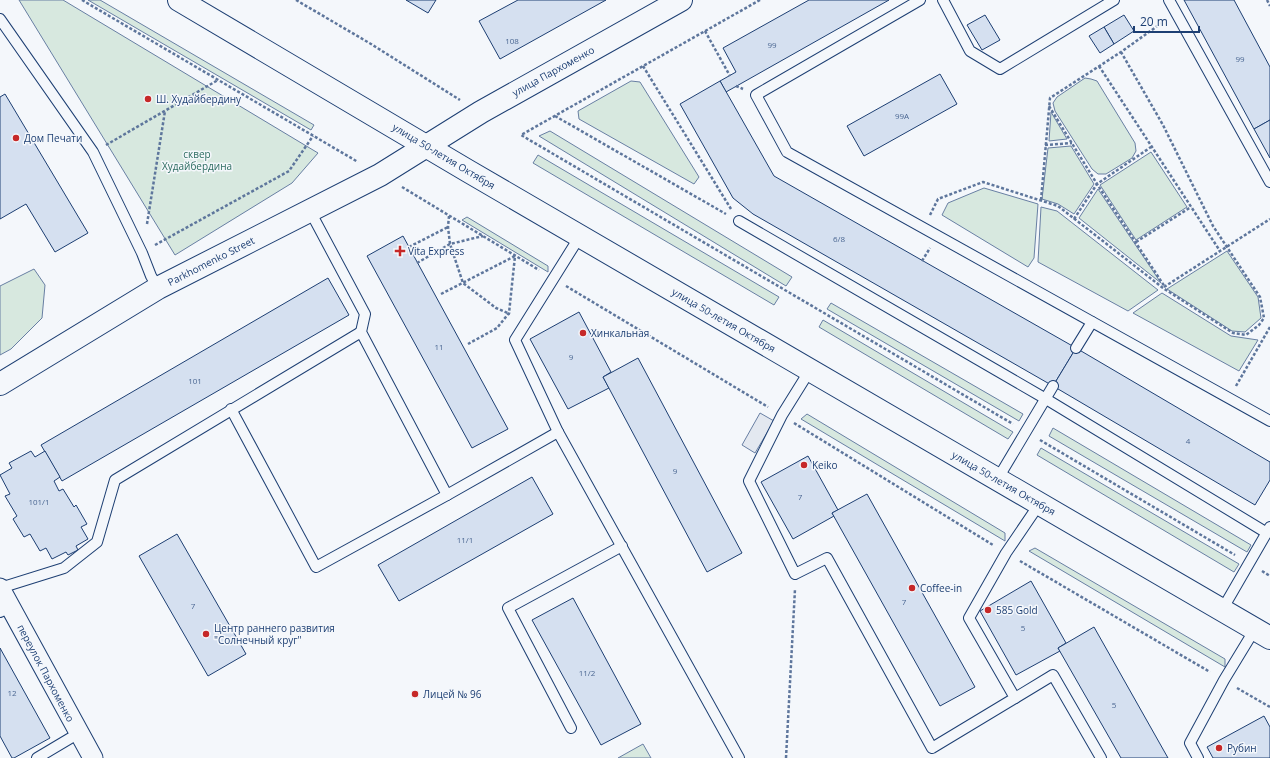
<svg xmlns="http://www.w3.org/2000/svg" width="1270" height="758" font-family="'Open Sans',sans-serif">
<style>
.green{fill:#d7e8df;stroke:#687fa3}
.parking{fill:#e3e8f0;stroke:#687fa3}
.building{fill:#d5e0f0;stroke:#1d3f73}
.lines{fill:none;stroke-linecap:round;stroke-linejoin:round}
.lane-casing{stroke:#1d3f73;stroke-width:12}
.street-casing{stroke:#1d3f73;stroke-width:21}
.secondary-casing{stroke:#1d3f73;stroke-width:24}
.path{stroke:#5e769c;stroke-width:2.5;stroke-dasharray:3 2;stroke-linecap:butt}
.lane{stroke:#f4f7fb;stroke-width:10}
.street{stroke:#f4f7fb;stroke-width:19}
.secondary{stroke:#f4f7fb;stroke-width:22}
.poi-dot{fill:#c62828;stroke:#f4f7fb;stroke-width:1.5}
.labels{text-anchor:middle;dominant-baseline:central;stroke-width:3;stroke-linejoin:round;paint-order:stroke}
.number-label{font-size:8px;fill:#4b6792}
.street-label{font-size:10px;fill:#1d3f73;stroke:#f4f7fb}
.poi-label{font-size:10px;fill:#1d3f73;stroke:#f4f7fb;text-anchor:start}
.park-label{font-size:10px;fill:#2c6c60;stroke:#f4f7fb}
</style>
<rect width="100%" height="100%" fill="#f4f7fb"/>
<!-- green -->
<g class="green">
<path d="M19,0H63L318,153L292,183L175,255Z"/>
<path d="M88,0H100L314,125L311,130Z"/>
<path d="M1085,78L1091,79L1097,81L1135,143L1136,151L1132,158L1106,174H1098L1092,169L1055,111L1053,103L1057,97Z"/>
<path d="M631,81L640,82L699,177L694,184L579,119L578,111Z"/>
<path d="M1051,112L1067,139L1049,141Z"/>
<path d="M550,131L792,277L786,286L539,136Z"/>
<path d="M1071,146L1094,184L1074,214L1058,204L1042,199L1048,148Z"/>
<path d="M1151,152L1187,207L1136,240L1100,185Z"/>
<path d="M538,155L779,297L774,305L533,163Z"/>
<path d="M984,188L1038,204L1034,258L1028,267L942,215L948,203Z"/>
<path d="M1098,189L1161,283L1079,218Z"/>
<path d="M1041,207L1057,211L1158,290L1128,311L1038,262Z"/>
<path d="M467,217L548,266V272L462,220Z"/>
<path d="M1227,251L1258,297L1261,318L1245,332L1232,331L1167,289Z"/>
<path d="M34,269L45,285L42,318L11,349L0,355V286Z"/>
<path d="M1162,293L1231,336L1258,340L1239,371L1133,313Z"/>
<path d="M831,303L1023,414L1019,421L827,309Z"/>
<path d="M823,320L1013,432L1008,439L819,327Z"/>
<path d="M807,414L1005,533V541L801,419Z"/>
<path d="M1053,428L1251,545L1247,552L1049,436Z"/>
<path d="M1041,448L1239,564L1234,572L1037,455Z"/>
<path d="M1035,548L1225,659V667L1029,551Z"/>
<path d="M643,744L651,758H618Z"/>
</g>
<!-- parking -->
<path class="parking" d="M760,413L774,421L755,453L742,445Z"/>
<!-- building -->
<g class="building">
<path d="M406,0H436L428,13Z"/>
<path d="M518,0H606L500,59L479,21Z"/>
<path d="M809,0H889L726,92L720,81L736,72L723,48Z"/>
<path d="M1184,0H1234L1270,67V120L1254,129Z"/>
<path d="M985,15L1000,40L982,50L967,25Z"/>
<path d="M1124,15L1134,31L1114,44L1104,27Z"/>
<path d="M1104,27L1114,44L1100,53L1089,36Z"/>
<path d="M940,74L957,104L864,156L847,126Z"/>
<path d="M720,81L774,176L1076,348L1053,386L753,214L733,198L680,104Z"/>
<path d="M5,94L88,233L55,252L26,204L0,219V97Z"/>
<path d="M1270,120V158L1254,129Z"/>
<path d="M403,236L508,429L472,448L367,256Z"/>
<path d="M328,278L349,315L62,481L41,445Z"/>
<path d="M579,312L611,372L603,377L609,388L568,409L530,339Z"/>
<path d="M1076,348L1270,462V480L1255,505L1053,386Z"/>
<path d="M638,358L742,553L707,572L603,377Z"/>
<path d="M31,451L35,457L45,451L60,477L54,481L59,491L63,489L74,507L76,505L87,524L81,527L88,539L76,546L78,550L68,555L66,552L52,559L46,548L40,551L30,534L24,537L13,519L17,516L5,496L10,494L0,475L12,468L9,463Z"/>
<path d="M808,456L838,510L832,513L834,516L793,539L761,482Z"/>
<path d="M532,477L553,514L399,601L378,565Z"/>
<path d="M867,494L975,687L940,706L832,513Z"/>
<path d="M177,534L246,654L208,676L139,556Z"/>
<path d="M1031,581L1066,643L1058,648L1060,651L1016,675L980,611Z"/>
<path d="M573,598L641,724L601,745L532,620Z"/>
<path d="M1094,627L1168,758H1121L1058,648Z"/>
<path d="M0,648L50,738L14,758H12L0,736Z"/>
<path d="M1264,716L1270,727V758H1213L1207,747Z"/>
</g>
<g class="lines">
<defs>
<g id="lane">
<path d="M920,0L756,95L787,152L1270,421"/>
<path d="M943,0L970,51L1000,69L1114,0"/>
<path d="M1169,0L1270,182"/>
<path d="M0,19L93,152L142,253L151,276L158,288"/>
<path d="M310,211L365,314L361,332L447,495"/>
<path d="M739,221L1046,399L1267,533"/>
<path d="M580,236L515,340L558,432L739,758"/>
<path d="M1076,348L1092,322"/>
<path d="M810,370L782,415L749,481L795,574L827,558L932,748L1015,698L969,618L1006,553L1040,503"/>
<path d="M231,409L316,567L447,495L558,432"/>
<path d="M997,480L1053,386"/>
<path d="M0,588L64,568L97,542L115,480L361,332"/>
<path d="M1222,610L1270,527"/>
<path d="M0,612L11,607"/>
<path d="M1015,698L1053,675L1101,758"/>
<path d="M571,728L508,608L622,546"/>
<path d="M37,758L79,733"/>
<path d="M1198,758L1190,743L1224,680L1255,629"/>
</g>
<path id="street" d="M0,588L93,758"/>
<g id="secondary">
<path d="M179,0L468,171L1270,638"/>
<path d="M0,384L158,288L380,175L481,112L681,0"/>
</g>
</defs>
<!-- lane casing -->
<use href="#lane" class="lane-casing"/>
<!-- street casing -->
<use href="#street" class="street-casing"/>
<!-- secondary casing -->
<use href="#secondary" class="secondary-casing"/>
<!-- path -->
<g class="path">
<path d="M82,0L358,162"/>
<path d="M296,0L371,44L460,100"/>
<path d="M760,0L521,135L1013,424"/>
<path d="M1267,0L1270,6"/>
<path d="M705,31L730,76"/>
<path d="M643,66L731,209"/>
<path d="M1099,66L1220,251"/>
<path d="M736,86L743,89"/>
<path d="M1049,106L1097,184L1165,287"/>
<path d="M555,116L726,214"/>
<path d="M106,145L218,80"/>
<path d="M1045,145L1072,143"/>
<path d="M402,187L539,270"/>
<path d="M1041,200L1050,98L1121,52L1163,22"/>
<path d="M930,215L938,199L983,182L1058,206L1163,288L1233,333L1246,335L1259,325L1264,318L1260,297L1213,226L1163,125L1121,52"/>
<path d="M449,216L448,227L450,244L463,283L496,308L510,314"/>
<path d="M1074,219L1097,184L1151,147"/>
<path d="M147,224L165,111"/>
<path d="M1136,242L1191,207"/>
<path d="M155,245L289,171L313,136"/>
<path d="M409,247L448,227"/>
<path d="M922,261L930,248"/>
<path d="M417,263L450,244L483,236"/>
<path d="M566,286L768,407"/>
<path d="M1164,287L1270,219"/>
<path d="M441,294L515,256L509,313L497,328L468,344"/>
<path d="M1236,386L1270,327"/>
<path d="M794,423L993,545"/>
<path d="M1040,440L1235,555"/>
<path d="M1020,561L1210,672"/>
<path d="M1262,571L1270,576"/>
<path d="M1237,688L1270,707"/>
<path d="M786,758L795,589"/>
</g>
<!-- lane -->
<use href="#lane" class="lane"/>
<!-- street -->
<use href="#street" class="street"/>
<!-- secondary -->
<use href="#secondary" class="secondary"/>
</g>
<!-- markers -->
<g class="poi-dot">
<circle cx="148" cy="99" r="4"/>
<circle cx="16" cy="138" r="4"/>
<path d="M398 245h4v4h4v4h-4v4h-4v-4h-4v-4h4z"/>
<circle cx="583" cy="333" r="4"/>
<circle cx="804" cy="465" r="4"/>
<circle cx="912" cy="588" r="4"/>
<circle cx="988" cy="610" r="4"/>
<circle cx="206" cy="634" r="4"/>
<circle cx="415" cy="694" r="4"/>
<circle cx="1219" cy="748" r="4"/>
</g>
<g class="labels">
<!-- number labels -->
<g class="number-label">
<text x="512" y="40">108</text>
<text x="772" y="44">99</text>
<text x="1240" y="58">99</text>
<text x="902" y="115">99А</text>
<text x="839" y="238">6/8</text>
<text x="439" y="346">11</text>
<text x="571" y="356">9</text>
<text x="195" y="380">101</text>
<text x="1188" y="440">4</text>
<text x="675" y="470">9</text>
<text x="800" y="496">7</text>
<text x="39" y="501">101/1</text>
<text x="465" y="539">11/1</text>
<text x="904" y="601">7</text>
<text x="193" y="605">7</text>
<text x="1023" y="627">5</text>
<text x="587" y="672">11/2</text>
<text x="12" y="692">12</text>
<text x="1114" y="704">5</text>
</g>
<!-- street labels -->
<g class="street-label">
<text transform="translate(553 71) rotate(-29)">улица Пархоменко</text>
<text transform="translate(444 156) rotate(31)">улица 50-летия Октября</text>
<text transform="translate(211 261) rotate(-27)">Parkhomenko Street</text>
<text transform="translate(724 320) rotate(30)">улица 50-летия Октября</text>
<text transform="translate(1004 483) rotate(30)">улица 50-летия Октября</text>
<text transform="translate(46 673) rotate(62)">переулок Пархоменко</text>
</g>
<!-- poi labels -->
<g class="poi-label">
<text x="156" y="99">Ш. Худайбердину</text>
<text x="24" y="138">Дом Печати</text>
<text x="408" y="251">Vita Express</text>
<text x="591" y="333">Хинкальная</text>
<text x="812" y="465">Keiko</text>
<text x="920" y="588">Coffee-in</text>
<text x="996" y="610">585 Gold</text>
<text x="214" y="628">Центр раннего развития<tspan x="214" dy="12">"Солнечный круг"</tspan></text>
<text x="423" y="694">Лицей № 96</text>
<text x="1227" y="748">Рубин</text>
</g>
<!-- park labels -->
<g class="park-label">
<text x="197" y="154">сквер<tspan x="197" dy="12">Худайбердина</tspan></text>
</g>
</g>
<!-- scale -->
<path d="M1134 26v6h65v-6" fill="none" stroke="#1d3f73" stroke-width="2"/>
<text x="1140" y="26" font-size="12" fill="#1d3f73" stroke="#f4f7fb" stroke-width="3" paint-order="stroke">20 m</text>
</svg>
